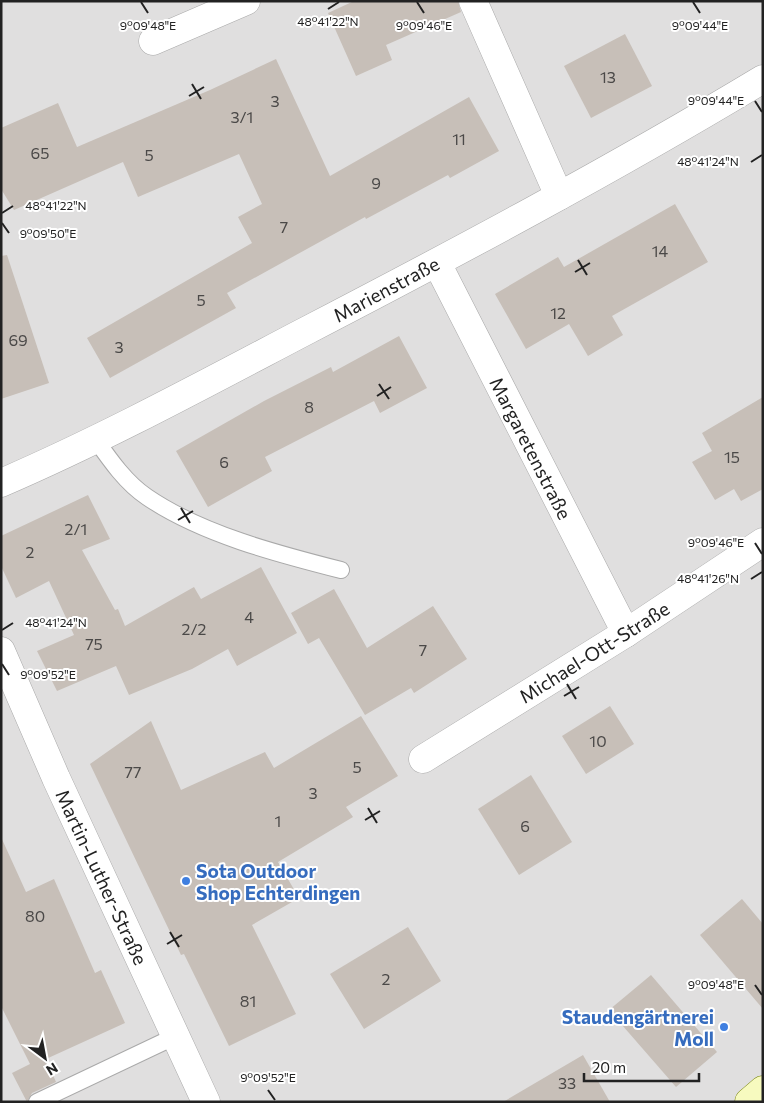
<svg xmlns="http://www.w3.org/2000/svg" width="764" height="1103" font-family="Commissioner,sans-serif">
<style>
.residential{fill:#e0dfdf}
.building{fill:#c7bfb8}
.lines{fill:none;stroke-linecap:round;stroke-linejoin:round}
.lane-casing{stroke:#a9a9a9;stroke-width:18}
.street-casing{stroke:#a9a9a9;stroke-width:29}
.secondary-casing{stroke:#707d05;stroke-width:29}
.lane{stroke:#fff;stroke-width:16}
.street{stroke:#fff;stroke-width:28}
.secondary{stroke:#f7fabf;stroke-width:28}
.ticks{fill:none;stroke:#222;stroke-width:2}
.shop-dot{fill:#3f7fe0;stroke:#fff;stroke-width:2}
.labels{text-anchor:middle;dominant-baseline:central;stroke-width:4;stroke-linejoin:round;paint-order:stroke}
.number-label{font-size:16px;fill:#4b4948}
.street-label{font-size:19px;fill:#222;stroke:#fff}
.shop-label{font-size:19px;font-weight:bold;fill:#366cbe;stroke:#fff;text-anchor:start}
.ticks-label{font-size:12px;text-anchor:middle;fill:#222;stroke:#fff;stroke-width:4;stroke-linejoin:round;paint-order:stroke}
</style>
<rect width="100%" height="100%" fill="#f2efe9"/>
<!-- residential -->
<rect class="residential" x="1" y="1" width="762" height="1101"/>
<!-- building -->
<g class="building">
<path d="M354,1H458L461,12L386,45L392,60L356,76L328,13Z"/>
<path d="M625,34L652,86L591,118L564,66Z"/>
<path d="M276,59L330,176L469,97L499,151L450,178L448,175L366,219L365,217L227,293L236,308L110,378L87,338L252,243L238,217L262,204L239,154L138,197L123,162L14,210L1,189V128L58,103L77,147L210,90Z"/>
<path d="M675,204L708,262L612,316L623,335L588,356L569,324L526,349L495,294L558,257L564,267Z"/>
<path d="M7,255L49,383L1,399V256Z"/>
<path d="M399,336L427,388L380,413L374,401L265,457L272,471L208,507L176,451L264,401L331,367L333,372Z"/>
<path d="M763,397V489L741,501L734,489L715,500L692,462L712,451L702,433Z"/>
<path d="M88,495L110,539L82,550L115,610L118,609L125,626L194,587L201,599L261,567L297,633L237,666L228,649L192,669L129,695L116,666L57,691L37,651L74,635L49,581L16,598L1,566V536Z"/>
<path d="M334,589L367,648L433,606L467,659L414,693L411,688L365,715L319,638L308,644L291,613Z"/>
<path d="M610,706L634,744L586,774L562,736Z"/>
<path d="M361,716L398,776L346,807L353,817L278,862L299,898L252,925L296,1014L229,1046L184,954L181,955L90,764L151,721L181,790L265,752L274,768Z"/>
<path d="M531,775L572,842L519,875L478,809Z"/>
<path d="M1,837L26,892L54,879L95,973L101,970L125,1023L46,1059L56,1082L32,1093L27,1102L12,1073L30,1064L1,1006Z"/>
<path d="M742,899L763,924V1009L700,935Z"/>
<path d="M408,927L441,981L364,1029L330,974Z"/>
<path d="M651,975L717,1052L676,1087L609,1010Z"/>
<path d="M583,1055L610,1102H503L554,1072Z"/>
</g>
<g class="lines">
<defs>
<g id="lane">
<path d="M96,440C110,460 126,483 147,497C201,534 278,554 341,570"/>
<path d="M37,1102L176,1036"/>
</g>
<g id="street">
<path d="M473,1L559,196"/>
<path d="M153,41L246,1"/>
<path d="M437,263L626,633"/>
<path d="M1,483C103,439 201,386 300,334C456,253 612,170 763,79"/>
<path d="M1,651L56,778L206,1102"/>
<path d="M423,759L626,633L763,542"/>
</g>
<path id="secondary" d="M749,1102L763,1090"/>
</defs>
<!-- lane casing -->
<use href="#lane" class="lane-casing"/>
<!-- street casing -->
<use href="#street" class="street-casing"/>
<!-- secondary casing -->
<use href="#secondary" class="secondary-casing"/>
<!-- lane -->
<use href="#lane" class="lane"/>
<!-- street -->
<use href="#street" class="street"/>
<!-- secondary -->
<use href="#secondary" class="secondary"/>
</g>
<!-- ticks -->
<path class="ticks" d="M141,2L148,13M417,2L424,13M693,2L700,13M328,9L339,2M192,84L201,99M189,96L204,87M755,101L762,112M751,162L762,155M2,213L13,206M2,223L9,233M578,260L587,275M575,272L590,263M379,384L389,399M377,396L391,387M181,508L190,523M178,520L193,511M755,543L762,554M751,579L762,572M2,630L13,623M2,664L9,675M567,684L576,699M564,696L579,687M368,808L377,823M365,820L380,811M170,932L179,947M167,944L182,935M755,985L762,995M268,1090L275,1100"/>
<!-- markers -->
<g class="shop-dot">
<circle cx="186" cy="881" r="5"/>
<circle cx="724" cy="1027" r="5"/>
</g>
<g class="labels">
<!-- number labels -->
<g class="number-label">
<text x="608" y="76">13</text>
<text x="275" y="100">3</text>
<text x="242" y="116">3/1</text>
<text x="459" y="138">11</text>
<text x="40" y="152">65</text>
<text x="149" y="154">5</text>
<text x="376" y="182">9</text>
<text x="284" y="226">7</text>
<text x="660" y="250">14</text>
<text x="201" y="299">5</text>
<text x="558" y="312">12</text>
<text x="18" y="339">69</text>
<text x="119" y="346">3</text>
<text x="309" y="406">8</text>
<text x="732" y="456">15</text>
<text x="224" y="461">6</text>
<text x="76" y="528">2/1</text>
<text x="30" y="551">2</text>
<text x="249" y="616">4</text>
<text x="194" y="628">2/2</text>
<text x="94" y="643">75</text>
<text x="423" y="649">7</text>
<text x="598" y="740">10</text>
<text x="357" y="766">5</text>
<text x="133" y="771">77</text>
<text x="313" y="792">3</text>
<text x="278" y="820">1</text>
<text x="525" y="825">6</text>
<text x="35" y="915">80</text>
<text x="386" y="978">2</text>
<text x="248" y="1000">81</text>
<text x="567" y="1082">33</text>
</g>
<!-- street labels -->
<g class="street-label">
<text transform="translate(386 289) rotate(-28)">Marienstraße</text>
<text transform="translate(531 448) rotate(63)">Margaretenstraße</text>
<text transform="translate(594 652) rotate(-32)">Michael-Ott-Straße</text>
<text transform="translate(102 877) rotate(65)">Martin-Luther-Straße</text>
</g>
<!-- shop labels -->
<g class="shop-label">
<text x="196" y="870">Sota Outdoor<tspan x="196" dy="22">Shop Echterdingen</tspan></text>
<text x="714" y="1016" text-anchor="end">Staudengärtnerei<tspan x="714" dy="22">Moll</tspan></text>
</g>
</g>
<g class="ticks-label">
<text x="328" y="26">48°41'22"N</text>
<text x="148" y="30">9°09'48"E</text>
<text x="424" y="30">9°09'46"E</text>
<text x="700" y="30">9°09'44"E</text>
<text x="716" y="105">9°09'44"E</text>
<text x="708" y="166">48°41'24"N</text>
<text x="56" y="210">48°41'22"N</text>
<text x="48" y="238">9°09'50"E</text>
<text x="716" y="547">9°09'46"E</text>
<text x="708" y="583">48°41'26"N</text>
<text x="56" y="627">48°41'24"N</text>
<text x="48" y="679">9°09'52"E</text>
<text x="716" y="989">9°09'48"E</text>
<text x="268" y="1082">9°09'52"E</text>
</g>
<!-- border -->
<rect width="764" height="1103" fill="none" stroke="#222222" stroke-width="5"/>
<!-- north arrow -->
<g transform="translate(45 1058) rotate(148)" stroke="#ffffff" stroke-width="4" paint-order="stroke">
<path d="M0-4L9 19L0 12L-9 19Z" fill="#222222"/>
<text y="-8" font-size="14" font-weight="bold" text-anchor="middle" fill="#222222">N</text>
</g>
<!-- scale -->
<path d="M584 1073v8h115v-8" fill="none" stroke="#222222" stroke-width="2.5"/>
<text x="592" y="1073" font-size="15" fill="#222222" stroke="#ffffff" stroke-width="4" paint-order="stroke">20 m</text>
</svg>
